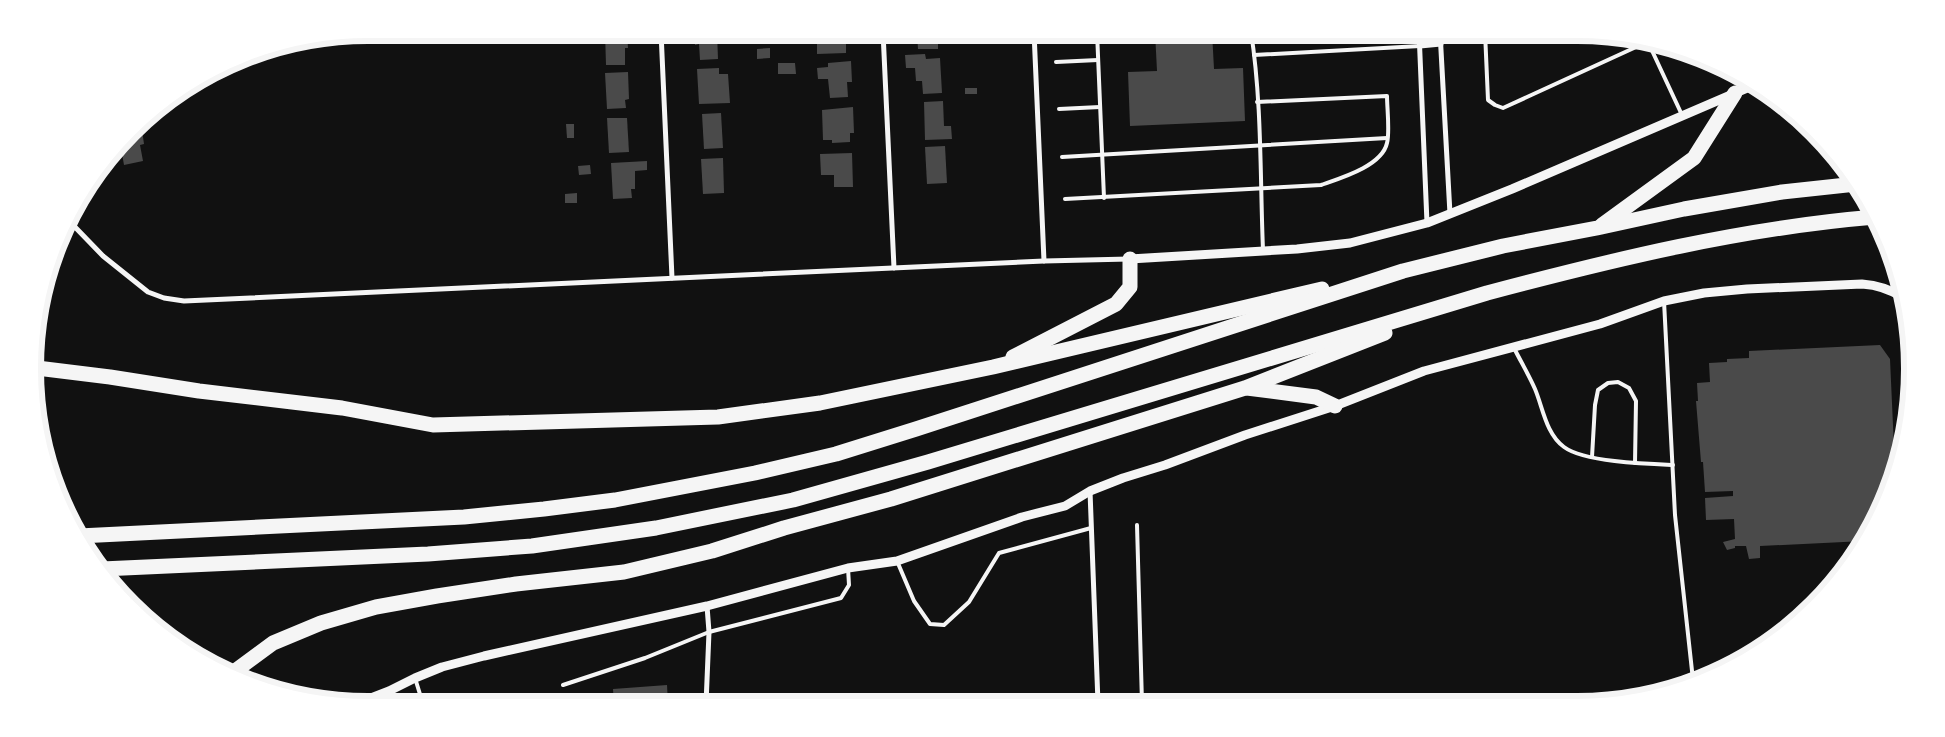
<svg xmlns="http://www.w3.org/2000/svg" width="1945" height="737" font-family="'DejaVu Sans',sans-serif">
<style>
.building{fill:#4a4a4a}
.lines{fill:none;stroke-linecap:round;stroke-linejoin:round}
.service{stroke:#f5f5f5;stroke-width:4}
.minor{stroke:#f5f5f5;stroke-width:5}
.tertiary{stroke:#f5f5f5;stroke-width:9}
.motorway{stroke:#f5f5f5;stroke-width:15}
.rim{fill:none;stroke:#f5f5f5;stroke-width:6}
</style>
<rect width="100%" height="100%" fill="#111"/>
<!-- building -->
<g class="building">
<path d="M605,32H627L628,48H625V65H606Z"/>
<path d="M694,32H717L718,59L700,60L699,44L695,45Z"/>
<path d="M817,32H849L850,42H846V53L817,54Z"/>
<path d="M917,32H938V49H918Z"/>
<path d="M1155,32H1212L1214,69L1243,68L1245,121L1130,126L1128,72L1157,71Z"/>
<path d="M770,48V58L757,59V49Z"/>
<path d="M925,54L926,59L940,58L942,93L923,94L922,81H916L915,68H906L905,55Z"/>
<path d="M851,61L852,82H847L848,97L830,98L828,79H818L817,68L828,67V63Z"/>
<path d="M778,63H795L796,74H778Z"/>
<path d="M719,68V74H728L730,103L699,104L697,69Z"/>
<path d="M628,72L629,99L625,100L626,108L607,109L605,73Z"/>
<rect x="965" y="88" width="12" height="6"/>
<path d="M943,101L944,126H951L952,139L925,140L924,102Z"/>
<path d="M853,107L854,133H850V142L832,143V140H823L822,110Z"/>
<path d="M721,113L723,148L704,149L702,114Z"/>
<path d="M607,118H627L629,152L609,153Z"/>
<path d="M141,123L144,144L140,145L143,161L124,165L121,148Z"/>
<path d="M566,124H574V138H567Z"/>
<path d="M945,146L947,183L927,184L925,147Z"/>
<path d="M852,153L853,187H834V175H821L820,154Z"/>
<path d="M723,158L724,193L703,194L701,159Z"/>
<path d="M647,161V170L635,171V189H631L632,198L613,199L611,163Z"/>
<path d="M590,165L591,174L579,175L578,166Z"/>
<path d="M577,193V203H565V194Z"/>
<path d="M1880,345L1890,359L1895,470L1867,537L1864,541L1760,546V558L1749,559L1746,546H1735V548L1727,550L1723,542L1735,539L1734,519L1706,520L1705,498L1733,496V491L1705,492L1703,462H1701L1696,401H1698L1697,383L1710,382L1709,363L1727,362V359L1749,358V351Z"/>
<path d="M667,685L668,704H614L613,689Z"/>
</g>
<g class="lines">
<!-- service -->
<g class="service">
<path d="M1097,32L1104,198"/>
<path d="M1251,32C1262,102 1260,179 1263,250"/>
<path d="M1485,32L1488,100L1495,105L1503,108L1647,42"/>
<path d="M1648,42L1682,115"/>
<path d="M1254,55L1420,46"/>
<path d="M1056,62L1098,60"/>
<path d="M1059,109L1100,107"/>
<path d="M1062,157L1387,138"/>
<path d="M1065,199L1321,185C1341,178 1382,166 1387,143C1390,132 1387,108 1387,96L1257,102"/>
<path d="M1664,301L1675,515L1693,680"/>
<path d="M1514,348C1521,362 1529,375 1535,389C1543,408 1546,434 1564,447C1584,462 1646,464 1673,465"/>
<path d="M1592,457L1595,405L1598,390L1608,383L1618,382L1629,388L1636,401L1635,463"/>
<path d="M1137,525L1142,703"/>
<path d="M897,561L914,601L930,624L944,625L969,602L999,553L1091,528"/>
<path d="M415,678L423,704"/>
<path d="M563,685L645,658L709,632L841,598L849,585L848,568"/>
</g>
<!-- minor -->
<g class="minor">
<path d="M661,32L672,278"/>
<path d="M883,32L894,268"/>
<path d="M1034,32L1044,261"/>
<path d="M1419,32L1427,223"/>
<path d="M1440,32L1450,214"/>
<path d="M1420,46L1441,44"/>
<path d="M70,217L74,226L103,256L148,292L164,298L184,301L1044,261L1129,259"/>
<path d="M1090,491L1098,703"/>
<path d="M706,704L709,632L707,606"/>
</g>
<!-- tertiary -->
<g class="tertiary">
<path d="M1130,259L1297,249L1350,243L1427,223L1512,189L1754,85"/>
<path d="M358,703L389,691L415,678L442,667L484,656L707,606L848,568L897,561L1022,517L1065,506L1090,491L1123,478L1165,465L1245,435L1335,406L1424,371L1600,324L1664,301L1704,293L1747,289L1862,284C1878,285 1890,289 1904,298"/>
</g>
<!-- motorway -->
<g class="motorway">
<path d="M1602,225L1694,158L1735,93"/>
<path d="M1013,357L1116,304L1130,287V259"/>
<path d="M37,368L110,377L199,391L342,408L433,425L718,417L820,403L993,367L1322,289"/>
<path d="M1247,388L1316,397L1335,406"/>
<path d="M79,536L464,517L544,509L615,500L755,473L836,454L916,429L1403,271L1503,246L1597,228L1684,209L1782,192L1856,184"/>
<path d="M102,569L428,554L532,546L656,528L793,500L928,462L1487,293C1615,259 1743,228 1875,217"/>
<path d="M231,674L273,643L321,623L376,607L437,596L516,584L624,572L712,551L784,528L891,499L1245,388L1385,333"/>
</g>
</g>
<!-- crop -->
<path d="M0 0H1945V737H0ZM368 41H1577A327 327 0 0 1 1904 368V369A327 327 0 0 1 1577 696H368A327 327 0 0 1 41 369V368A327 327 0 0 1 368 41Z" fill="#fff" fill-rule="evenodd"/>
<path class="rim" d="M368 41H1577A327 327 0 0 1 1904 368V369A327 327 0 0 1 1577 696H368A327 327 0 0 1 41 369V368A327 327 0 0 1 368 41Z"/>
</svg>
